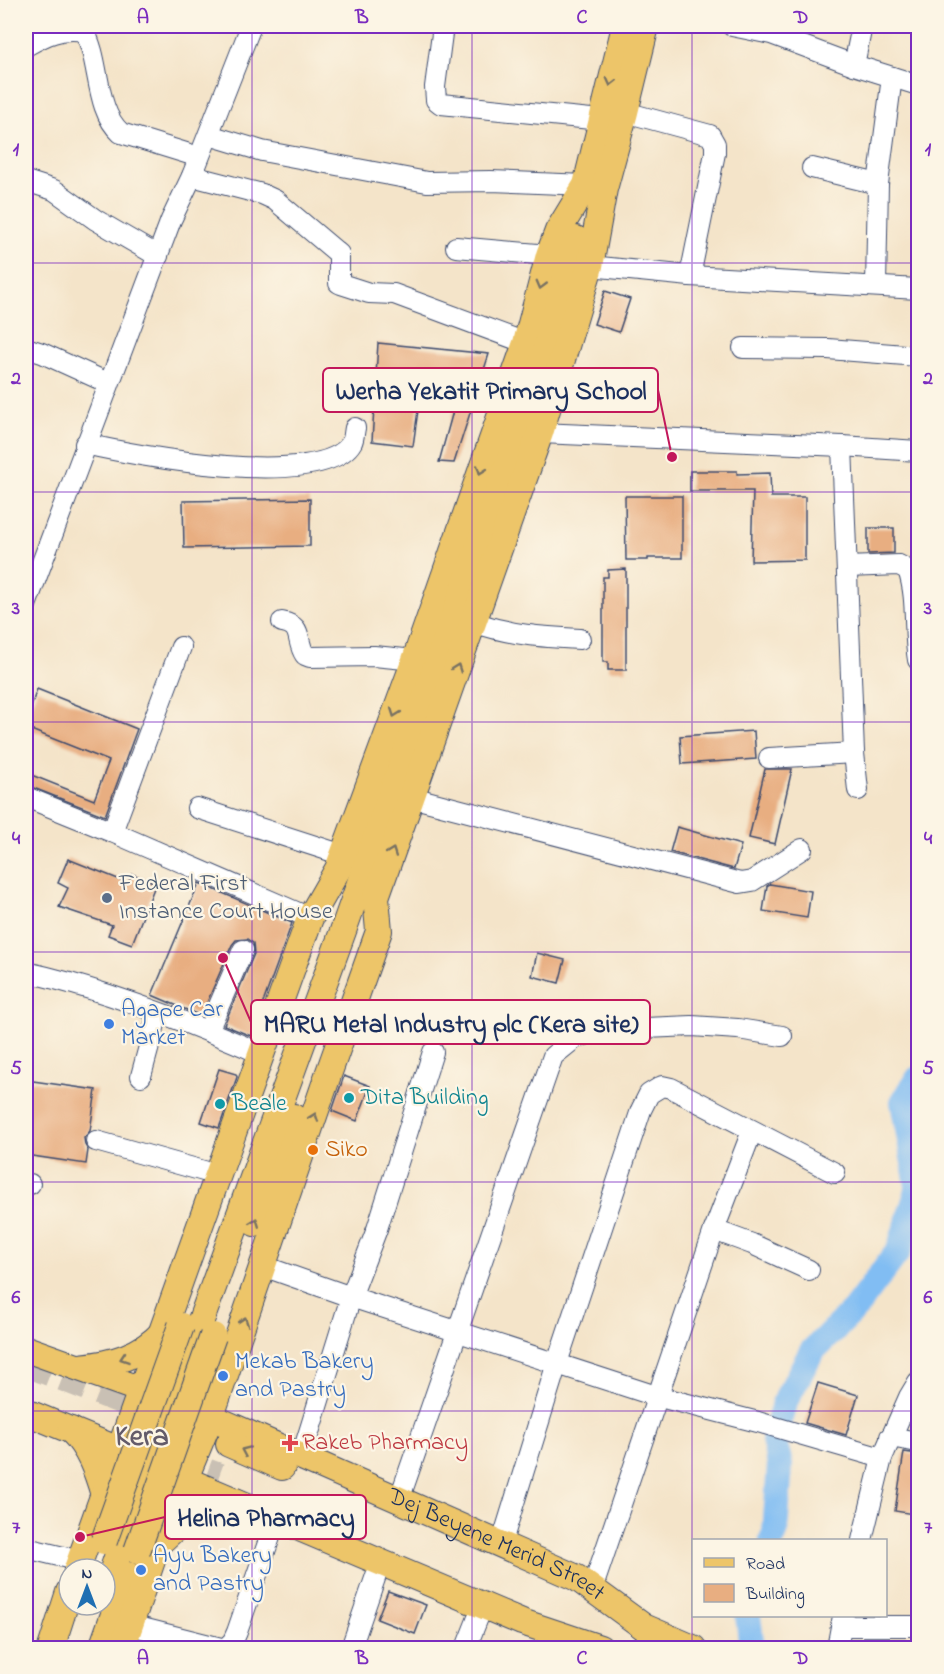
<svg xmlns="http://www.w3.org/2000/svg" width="944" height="1674" font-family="'Indie Flower',sans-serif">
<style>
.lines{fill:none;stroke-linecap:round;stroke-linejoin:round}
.river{stroke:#81bdf3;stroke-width:26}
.building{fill:#e8ae81}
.major-tunnel{stroke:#c9c0b4;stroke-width:26;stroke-dasharray:26 13;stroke-linecap:butt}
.minor-casing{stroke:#3c4a6e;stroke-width:22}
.major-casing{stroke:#3c4a6e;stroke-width:28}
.minor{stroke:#fff;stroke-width:20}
.major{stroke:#edc569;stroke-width:26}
.major-bridge-casing{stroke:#3c4a6e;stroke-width:28;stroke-linecap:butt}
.major-bridge{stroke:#edc569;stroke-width:26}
.oneway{stroke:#797263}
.grid{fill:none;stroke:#7b2cbf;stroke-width:1.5;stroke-opacity:0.55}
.service-dot{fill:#5c6f8a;stroke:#fcf5e5;stroke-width:2}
.shop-dot{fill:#3f7fe0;stroke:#fcf5e5;stroke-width:2}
.culture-dot{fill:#0f9aa8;stroke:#fcf5e5;stroke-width:2}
.food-dot{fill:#e8710a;stroke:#fcf5e5;stroke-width:2}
.health-dot{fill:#e0444e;stroke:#fcf5e5;stroke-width:2}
.labels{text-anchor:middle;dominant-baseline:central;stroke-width:4.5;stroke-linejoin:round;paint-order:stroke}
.service-label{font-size:24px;fill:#4e5e75;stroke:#fcf5e5;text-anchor:start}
.shop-label{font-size:24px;fill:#366cbe;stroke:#fcf5e5;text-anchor:start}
.culture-label{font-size:24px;fill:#0d838f;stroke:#fcf5e5;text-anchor:start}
.food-label{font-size:24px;fill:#c56008;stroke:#fcf5e5;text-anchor:start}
.health-label{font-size:24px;fill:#be3a42;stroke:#fcf5e5;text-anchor:start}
.street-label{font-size:24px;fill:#1b2f5e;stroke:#fcf5e5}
.district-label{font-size:30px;font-weight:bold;fill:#635b6a;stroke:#fcf5e5}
.leader{fill:none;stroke:#c2185b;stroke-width:2}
.callout-dot{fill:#c2185b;stroke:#fcf5e5;stroke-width:2}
.callout{fill:#fcf5e5;stroke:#c2185b;stroke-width:2}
.callout-label{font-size:26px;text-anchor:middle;font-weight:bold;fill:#1b2f5e}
.neatline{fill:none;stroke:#7b2cbf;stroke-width:2}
.grid-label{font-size:20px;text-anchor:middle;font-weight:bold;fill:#7b2cbf}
</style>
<rect width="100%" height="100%" fill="#fcf5e5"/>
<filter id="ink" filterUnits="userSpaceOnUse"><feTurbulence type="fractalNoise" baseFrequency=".0167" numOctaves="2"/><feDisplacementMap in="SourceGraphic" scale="12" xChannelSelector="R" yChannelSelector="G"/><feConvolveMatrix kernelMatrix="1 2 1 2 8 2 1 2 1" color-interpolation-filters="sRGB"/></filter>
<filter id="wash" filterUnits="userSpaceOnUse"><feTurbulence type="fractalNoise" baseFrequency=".008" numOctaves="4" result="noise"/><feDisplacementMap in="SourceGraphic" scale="24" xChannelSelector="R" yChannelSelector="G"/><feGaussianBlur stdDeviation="1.35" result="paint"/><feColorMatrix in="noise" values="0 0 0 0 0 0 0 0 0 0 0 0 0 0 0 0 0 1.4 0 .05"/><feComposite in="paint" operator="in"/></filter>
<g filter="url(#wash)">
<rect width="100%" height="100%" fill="#f4e4c9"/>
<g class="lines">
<!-- river -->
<g class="river">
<path d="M918,1079L903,1102L918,1185"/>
<path d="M772,1540L775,1533L780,1464L774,1441L784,1403L812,1351L854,1310L899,1250L918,1190"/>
<path d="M748,1616L752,1648"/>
</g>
</g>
<g id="blocks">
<!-- building -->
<g class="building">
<path d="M605,291L630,299L619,332L594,324Z"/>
<path d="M378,343L489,354L454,463L439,462L461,382L423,375L413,446L372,441Z"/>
<path d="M690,471H737V474L770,473L771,497H805V560L751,561L753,491H690Z"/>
<path d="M625,496H682V558H648V560H626Z"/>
<path d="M310,499V546L184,548L183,501Z"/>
<path d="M868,528H894V553L868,554Z"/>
<path d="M626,569V670H608V662H603V577H608V570Z"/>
<path d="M37,689L137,729L105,816L26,785L29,774L94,800L109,761L26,728V721Z"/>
<path d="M754,731L756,759L682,764L680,736Z"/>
<path d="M765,769H792L775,844L749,838Z"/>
<path d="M677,827L741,845L734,869L670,852Z"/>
<path d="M68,859L128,883L132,874L156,883L132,944L108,935L112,925L59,907L68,888L58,883Z"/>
<path d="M199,883L292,923L251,1036L224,1025L254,954L253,943L247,939L236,940L232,945L201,1016L152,995Z"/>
<path d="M770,884L811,891L807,918L763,911L767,886Z"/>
<path d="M537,953L565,960L559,983L532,976Z"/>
<path d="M219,1069L236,1074L237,1077L219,1128L201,1122Z"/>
<path d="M344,1076L370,1086L357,1121L332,1111Z"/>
<path d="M26,1080L96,1090L90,1131L84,1138L85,1145L88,1150L86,1164L26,1155Z"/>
<path d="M818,1383L858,1395L846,1435L805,1423Z"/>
<path d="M904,1452L918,1454V1481L913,1514L895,1511Z"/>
<path d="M388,1591L426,1605L415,1634L377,1619Z"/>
</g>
</g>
</g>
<g filter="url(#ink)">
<use href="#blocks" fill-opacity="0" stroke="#3c4a6e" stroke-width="1.5"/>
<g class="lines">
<!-- major-tunnel -->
<g class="major-tunnel">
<path d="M26,1364L156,1415"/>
<path d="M171,1458L219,1476"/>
</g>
<defs>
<g id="minor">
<path d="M443,26L435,87L436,100L441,104L601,120"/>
<path d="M732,26L771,34L854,65L918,85"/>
<path d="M26,46C45,35 61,27 84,31C101,60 94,109 121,133L199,157"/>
<path d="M854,65L862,26"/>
<path d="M625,112L710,135L715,144V153L690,276"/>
<path d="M209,135L262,151L427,182L491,181L586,185"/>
<path d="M812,168L878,184"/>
<path d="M192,176L262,194L275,200L339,254V283L341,284L369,293L394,294L526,343"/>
<path d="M26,181L54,190L96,220L158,256"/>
<path d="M456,247L549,255"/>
<path d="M590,266L690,276L918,289"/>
<path d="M876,286L878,184L892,77"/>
<path d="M26,348L42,353L108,383"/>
<path d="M743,348L828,349L918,356"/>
<path d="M540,433L842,446L918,451"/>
<path d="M85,444C133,455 324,492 352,442C354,438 354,432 355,428"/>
<path d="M842,446L854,753L858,790"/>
<path d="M847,567L899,565L908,570C918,598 913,631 918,660"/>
<path d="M26,605L171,220L192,176L251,26"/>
<path d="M282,622C304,626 295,640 305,655L310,657L374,656L415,660"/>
<path d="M473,622C511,635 540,637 580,639"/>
<path d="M769,758L854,753"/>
<path d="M26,797L112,832L310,918"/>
<path d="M411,797L740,883L752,881L802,849"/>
<path d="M197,808L343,855"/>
<path d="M112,832L181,647"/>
<path d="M26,972C104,989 188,1022 262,1054"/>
<path d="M208,1031L243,950"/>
<path d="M141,1076L158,1013"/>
<path d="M96,1141L218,1175"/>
<path d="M26,1184H30"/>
<path d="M714,1230L752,1244L809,1270"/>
<path d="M263,1266L351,1297L656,1396L758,1422L882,1458"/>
<path d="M890,1437L918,1442"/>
<path d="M301,1458L351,1297L377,1229L433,1052"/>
<path d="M399,1500L553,1056L574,1039L599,1030L692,1026L738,1029L782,1036"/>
<path d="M862,1540L882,1458L909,1397L918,1382"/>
<path d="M501,1545L557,1363L641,1110L649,1094L662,1086L671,1088L835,1173"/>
<path d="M26,1548L80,1561"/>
<path d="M592,1590L714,1230L752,1131"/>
<path d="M130,1625L221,1648"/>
<path d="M841,1626H918"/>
<path d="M226,1648L233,1641L237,1632L277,1517"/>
<path d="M351,1648L381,1561"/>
<path d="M466,1648L483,1605"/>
<path d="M837,1648L843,1616"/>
</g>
<g id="major">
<path d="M255,1223L294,1117"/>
<path d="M26,1349L158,1396"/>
<path d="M80,1367C112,1364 141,1356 163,1332"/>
<path id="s1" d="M195,1410L577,1578L644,1627L693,1648"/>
<path d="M26,1412L136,1457"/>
<path d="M71,1430C89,1448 97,1471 104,1495"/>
<path d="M229,1444L282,1467"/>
<path d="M169,1473L522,1622L600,1648"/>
<path d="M163,1539C188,1515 203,1508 237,1502"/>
<path d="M77,1569L310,918L338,869L415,660L526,343L549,255L558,231L586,185L625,26"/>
<path d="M105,1593L149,1463L343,931L537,382L576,239"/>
<path d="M51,1648L69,1592"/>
<path d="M102,1648L128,1575"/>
<path d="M122,1648L158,1543L211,1416L328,1075L379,931L376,897L540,433L590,266L604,189L625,112L646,26"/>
</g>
</defs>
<!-- minor casing -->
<use href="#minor" class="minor-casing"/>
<!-- major casing -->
<use href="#major" class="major-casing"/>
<!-- minor -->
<use href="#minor" class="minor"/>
<!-- major -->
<use href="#major" class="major"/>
<defs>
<g id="major-bridge">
<path d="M104,1541L181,1326"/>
<path d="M137,1551L213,1336"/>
</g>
</defs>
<!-- major-bridge casing -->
<use href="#major-bridge" class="major-bridge-casing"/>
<!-- major-bridge -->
<use href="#major-bridge" class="major-bridge"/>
</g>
<!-- one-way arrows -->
<defs><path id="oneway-chevron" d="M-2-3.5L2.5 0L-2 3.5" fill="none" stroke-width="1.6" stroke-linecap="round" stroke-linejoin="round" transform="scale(1.5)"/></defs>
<g class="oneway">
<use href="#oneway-chevron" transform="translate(611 82) rotate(104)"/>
<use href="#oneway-chevron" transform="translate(541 285) rotate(105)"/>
<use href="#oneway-chevron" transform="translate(481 470) rotate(110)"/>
<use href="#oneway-chevron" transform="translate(457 668) rotate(-70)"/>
<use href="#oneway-chevron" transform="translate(395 713) rotate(110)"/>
<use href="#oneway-chevron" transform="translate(392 852) rotate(-70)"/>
<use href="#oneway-chevron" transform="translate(314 1117) rotate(-71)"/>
<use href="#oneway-chevron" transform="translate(255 1222) rotate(-69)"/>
<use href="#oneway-chevron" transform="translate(244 1321) rotate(-71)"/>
<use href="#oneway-chevron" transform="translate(124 1358) rotate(161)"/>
<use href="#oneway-chevron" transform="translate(245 1451) rotate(-156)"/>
</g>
</g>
<!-- grid -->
<path class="grid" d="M252,26V1648M472,26V1648M692,26V1648M26,263H918M26,492H918M26,722H918M26,952H918M26,1182H918M26,1411H918"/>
<!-- markers -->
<circle class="service-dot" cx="107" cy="898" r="6"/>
<g class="shop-dot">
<circle cx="109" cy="1024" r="6"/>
<circle cx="223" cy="1376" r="6"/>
<circle cx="141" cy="1570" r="6"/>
</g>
<g class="culture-dot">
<circle cx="349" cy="1098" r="6"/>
<circle cx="220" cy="1104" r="6"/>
</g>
<circle class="food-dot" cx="313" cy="1150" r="6"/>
<path class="health-dot" d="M287 1434h6v6h6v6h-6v6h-6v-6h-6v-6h6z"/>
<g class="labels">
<!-- service labels -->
<g class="service-label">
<text x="119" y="884">Federal First<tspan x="119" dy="28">Instance Court House</tspan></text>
</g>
<!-- shop labels -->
<g class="shop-label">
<text x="121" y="1010">Agape Car<tspan x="121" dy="28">Market</tspan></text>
<text x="235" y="1362">Mekab Bakery<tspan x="235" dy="28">and Pastry</tspan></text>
<text x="153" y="1556">Ayu Bakery<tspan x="153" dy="28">and Pastry</tspan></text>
</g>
<!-- culture labels -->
<g class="culture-label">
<text x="361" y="1098">Dita Building</text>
<text x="232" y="1104">Beale</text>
</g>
<!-- food labels -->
<g class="food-label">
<text x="325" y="1150">Siko</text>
</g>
<!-- health labels -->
<g class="health-label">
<text x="302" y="1443">Rakeb Pharmacy</text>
</g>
<!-- street labels -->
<g class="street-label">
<text stroke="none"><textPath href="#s1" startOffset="330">Dej Beyene Merid Street</textPath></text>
</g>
<!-- district labels -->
<g class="district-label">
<text x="142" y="1438">Kera</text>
</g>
</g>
<!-- callouts -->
<path class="leader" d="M672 457L658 390M223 958L251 1022M80 1537L165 1517"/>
<g class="callout-dot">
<circle cx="672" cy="457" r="6"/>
<circle cx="223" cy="958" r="6"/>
<circle cx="80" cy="1537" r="6"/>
</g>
<g class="callout">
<rect x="323" y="368" width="335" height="44" rx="6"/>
<rect x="251" y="1000" width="399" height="44" rx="6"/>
<rect x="165" y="1495" width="201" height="44" rx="6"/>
</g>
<g class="callout-label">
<text x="491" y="399">Werha Yekatit Primary School</text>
<text x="451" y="1032">MARU Metal Industry plc (Kera site)</text>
<text x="266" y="1526">Helina Pharmacy</text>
</g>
<!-- margin -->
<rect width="944" height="1674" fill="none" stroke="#fcf5e5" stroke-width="66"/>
<!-- legend -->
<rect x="692" y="1539" width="195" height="78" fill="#fcf5e5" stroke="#a2a6af" stroke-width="1.5"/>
<rect x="704" y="1558" width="30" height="9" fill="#edc569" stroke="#a2a6af" stroke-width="1.5"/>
<text x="746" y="1569" font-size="18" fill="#1b2f5e">Road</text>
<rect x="704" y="1584" width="30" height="18" fill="#e8ae81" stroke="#a2a6af" stroke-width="1.5"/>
<text x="746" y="1599" font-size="18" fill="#1b2f5e">Building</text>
<!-- north arrow -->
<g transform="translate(87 1587)"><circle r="28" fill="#fcf5e5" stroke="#a2a6af" stroke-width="1.5"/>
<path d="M0-4.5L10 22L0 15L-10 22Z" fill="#1f6fb2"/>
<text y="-9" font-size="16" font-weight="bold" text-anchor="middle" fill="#1b2f5e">N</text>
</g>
<rect x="33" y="33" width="878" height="1608" class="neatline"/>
<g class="grid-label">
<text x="143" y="23">A</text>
<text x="362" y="23">B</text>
<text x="582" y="23">C</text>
<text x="801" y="23">D</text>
<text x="16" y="155">1</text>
<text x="928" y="155">1</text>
<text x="16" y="384">2</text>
<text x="928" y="384">2</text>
<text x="16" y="614">3</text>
<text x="928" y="614">3</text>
<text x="16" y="844">4</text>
<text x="928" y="844">4</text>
<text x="16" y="1074">5</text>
<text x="928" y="1074">5</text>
<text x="16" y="1303">6</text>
<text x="928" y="1303">6</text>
<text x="16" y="1533">7</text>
<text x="928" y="1533">7</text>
<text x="143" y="1664">A</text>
<text x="362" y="1664">B</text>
<text x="582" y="1664">C</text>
<text x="801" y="1664">D</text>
</g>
</svg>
